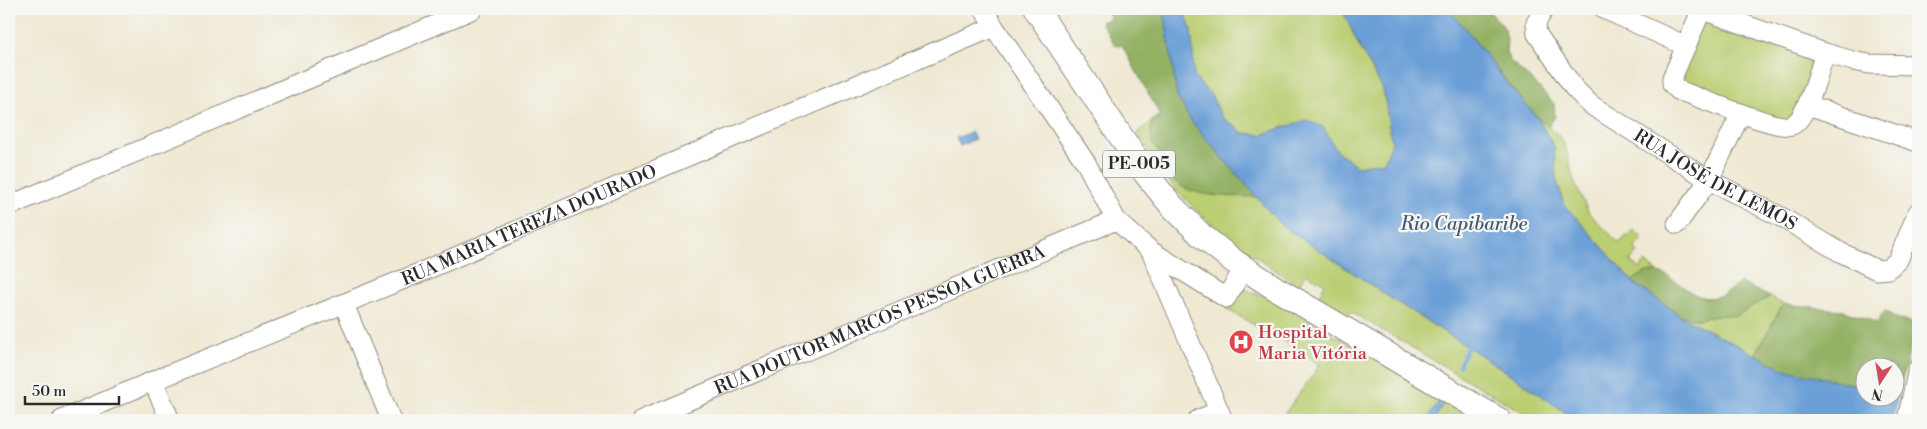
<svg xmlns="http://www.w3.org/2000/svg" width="1927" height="429" font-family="'Libre Bodoni',serif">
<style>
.green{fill:#bace72;stroke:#727c4e}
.forest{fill:#93b164;stroke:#5f6e48}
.water{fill:#6b9fd7;stroke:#4b6581}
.pier{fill:#efe8d2}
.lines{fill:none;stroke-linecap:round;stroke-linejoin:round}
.stream{stroke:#6b9fd7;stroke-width:4}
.minor-casing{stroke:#8d8a7e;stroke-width:21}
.major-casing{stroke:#8d8a7e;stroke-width:26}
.minor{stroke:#fff;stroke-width:19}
.major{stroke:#fff;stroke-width:24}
.labels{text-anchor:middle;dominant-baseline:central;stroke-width:4.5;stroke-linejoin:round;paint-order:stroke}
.shield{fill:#f6f6f2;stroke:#686867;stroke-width:1}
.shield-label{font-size:16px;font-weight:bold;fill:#2b2b2b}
.street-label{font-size:18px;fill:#2b2b2b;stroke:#f6f6f2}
.health-label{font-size:18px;fill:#be3a42;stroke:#f6f6f2;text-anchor:start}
.water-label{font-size:19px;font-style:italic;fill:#455970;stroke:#f6f6f2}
</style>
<rect width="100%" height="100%" fill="#f6f6f2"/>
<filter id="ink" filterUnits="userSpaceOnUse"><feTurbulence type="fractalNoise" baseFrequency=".02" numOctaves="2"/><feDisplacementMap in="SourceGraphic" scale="10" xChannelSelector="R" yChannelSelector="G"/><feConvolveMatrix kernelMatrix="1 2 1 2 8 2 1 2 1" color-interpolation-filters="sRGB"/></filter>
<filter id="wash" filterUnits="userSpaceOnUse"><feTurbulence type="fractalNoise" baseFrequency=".0096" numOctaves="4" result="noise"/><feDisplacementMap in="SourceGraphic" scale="20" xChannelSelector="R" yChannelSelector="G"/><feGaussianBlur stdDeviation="1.12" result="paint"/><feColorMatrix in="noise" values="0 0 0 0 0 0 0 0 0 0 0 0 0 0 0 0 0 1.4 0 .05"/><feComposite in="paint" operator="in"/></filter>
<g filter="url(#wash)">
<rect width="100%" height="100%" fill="#efe8d2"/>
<!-- green -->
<g class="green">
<path d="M1180,9H1342L1359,46L1383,89L1392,143L1384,162L1357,166L1337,151L1323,127L1286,126L1262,135L1243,133L1222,117L1211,95L1194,77L1186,14Z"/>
<path d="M1702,9L1825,53L1808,105L1781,126L1672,78Z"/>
<path d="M1537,117L1560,137L1566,148L1574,182L1589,213L1619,243L1633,230L1643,238L1635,248L1638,253L1630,261L1640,269L1645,262L1658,272L1646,273L1632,281L1564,204L1556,178L1554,147Z"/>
<path d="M1152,121L1151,128L1153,145L1161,154L1164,167L1212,195L1257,197L1280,224L1395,301L1501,368L1568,414L1581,420H1536L1351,312L1347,318L1317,299L1325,284L1306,273L1298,286C1259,258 1215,231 1182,196C1164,178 1151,155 1137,133Z"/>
<path d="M1237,290H1247L1280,303L1478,420H1280L1320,365L1298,349L1226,309Z"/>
<path d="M1770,297L1783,304L1755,355L1679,315L1697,319L1723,315H1736Z"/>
</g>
<!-- forest -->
<g class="forest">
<path d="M1103,9H1164L1177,96L1191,121L1257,197C1226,195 1181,201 1164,168C1162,164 1163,158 1161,153C1159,150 1155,148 1153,144C1150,137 1151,128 1152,121L1160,115L1122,45H1115L1101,22L1111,18Z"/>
<path d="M1447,9H1487L1503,26L1507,39L1506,53L1510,61L1534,82L1554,104L1555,117L1548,127C1510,92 1483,46 1447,9Z"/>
<path d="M1646,272C1650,272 1655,272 1658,273C1681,278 1693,305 1719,296C1726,294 1733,287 1740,283L1770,297L1736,316L1723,315L1697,319L1679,315L1632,281Z"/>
<path d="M1783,304L1841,310L1878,323L1882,314L1886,312L1900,320L1916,323L1899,393L1895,392L1894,366H1864V387L1783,369L1755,355Z"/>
</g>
<!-- water -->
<g class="water">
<path d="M1164,9H1180C1196,22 1192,57 1194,77L1211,95L1222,117L1243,133L1262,135L1306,120L1323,127L1337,151L1357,166L1384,162L1392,143L1383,89L1359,46L1342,9H1447L1464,27L1510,87L1537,117L1554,147L1556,178L1564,204L1636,285L1679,315L1783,369L1864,387V396H1894L1895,392L1918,396V420H1581L1568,414L1501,368L1395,301L1280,224L1191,121L1177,96Z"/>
<path d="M971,132L975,139L960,146L956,138Z"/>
<path d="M1441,398L1445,401L1434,420H1427Z"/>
</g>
<!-- pier -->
<path class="pier" d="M1900,390L1918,393L1916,420H1893Z"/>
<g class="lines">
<!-- stream -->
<path class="stream" d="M1459,366L1469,343"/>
</g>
</g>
<g filter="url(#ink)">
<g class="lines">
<defs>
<g id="minor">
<path d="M984,9L994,27L1086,163L1116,220L1151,251L1226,298L1244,268"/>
<path id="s1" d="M1544,9L1536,23L1537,34L1574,88L1591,105L1709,180L1781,217L1840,252L1877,270L1888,269L1898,260L1918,212"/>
<path d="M1604,9L1686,46"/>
<path d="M1700,9L1825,53L1853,61L1869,64L1918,65"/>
<path d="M1702,9L1672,78V84L1678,90C1695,96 1780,131 1792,125C1808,118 1819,69 1825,53"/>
<path d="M1808,105L1918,142"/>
<path d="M9,206L473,9"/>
<path d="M1677,224L1709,180L1741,113"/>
<path d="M1151,251L1223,420"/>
<path d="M344,304L391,420"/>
<path d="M153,381L170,420"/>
<path id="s2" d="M62,420L153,381L419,273L667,165L994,27"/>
<path id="s3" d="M642,420L1116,220"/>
<path d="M1198,420L1219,411"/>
<path d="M1907,420L1918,369"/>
</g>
<path id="major" d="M1036,9L1146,174L1172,206L1202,236L1235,262L1275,288L1499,420"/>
</defs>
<!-- minor casing -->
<use href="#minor" class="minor-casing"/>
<!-- major casing -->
<use href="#major" class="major-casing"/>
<!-- minor -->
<use href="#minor" class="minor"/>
<!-- major -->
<use href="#major" class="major"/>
</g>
</g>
<!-- icons -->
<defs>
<symbol id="hospital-disc" viewBox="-11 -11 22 22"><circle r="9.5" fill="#e0444e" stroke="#f6f6f2"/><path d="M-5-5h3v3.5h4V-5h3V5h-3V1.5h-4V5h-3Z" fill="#fff"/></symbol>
</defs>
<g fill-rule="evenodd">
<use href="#hospital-disc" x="1227" y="328" width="28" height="28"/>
</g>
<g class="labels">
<!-- shield labels -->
<rect class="shield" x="1103" y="150.5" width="72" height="27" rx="4"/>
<g class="shield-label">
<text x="1139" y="164">PE-005</text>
</g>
<!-- street labels -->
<g class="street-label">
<text stroke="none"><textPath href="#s1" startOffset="262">RUA JOSÉ DE LEMOS</textPath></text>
<text stroke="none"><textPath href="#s2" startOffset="506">RUA MARIA TEREZA DOURADO</textPath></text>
<text stroke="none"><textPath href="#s3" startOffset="258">RUA DOUTOR MARCOS PESSOA GUERRA</textPath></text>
</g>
<!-- health labels -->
<g class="health-label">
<text x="1258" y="332">Hospital<tspan x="1258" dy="21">Maria Vitória</tspan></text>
</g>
<!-- water labels -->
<g class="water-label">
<text x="1464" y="224">Rio Capibaribe</text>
</g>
</g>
<!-- margin -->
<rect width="1927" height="429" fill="none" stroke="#f6f6f2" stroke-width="30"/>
<!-- north arrow -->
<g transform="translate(1880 382) rotate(192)"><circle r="24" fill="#f6f6f2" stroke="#a5a5a2"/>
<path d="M0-4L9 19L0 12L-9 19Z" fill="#d1495b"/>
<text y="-8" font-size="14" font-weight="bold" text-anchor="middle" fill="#2b2b2b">N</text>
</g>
<!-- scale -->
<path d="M25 396v8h94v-8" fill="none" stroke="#2b2b2b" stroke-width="2.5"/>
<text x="32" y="396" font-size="15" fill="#2b2b2b" stroke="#f6f6f2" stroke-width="4" paint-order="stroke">50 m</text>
</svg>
